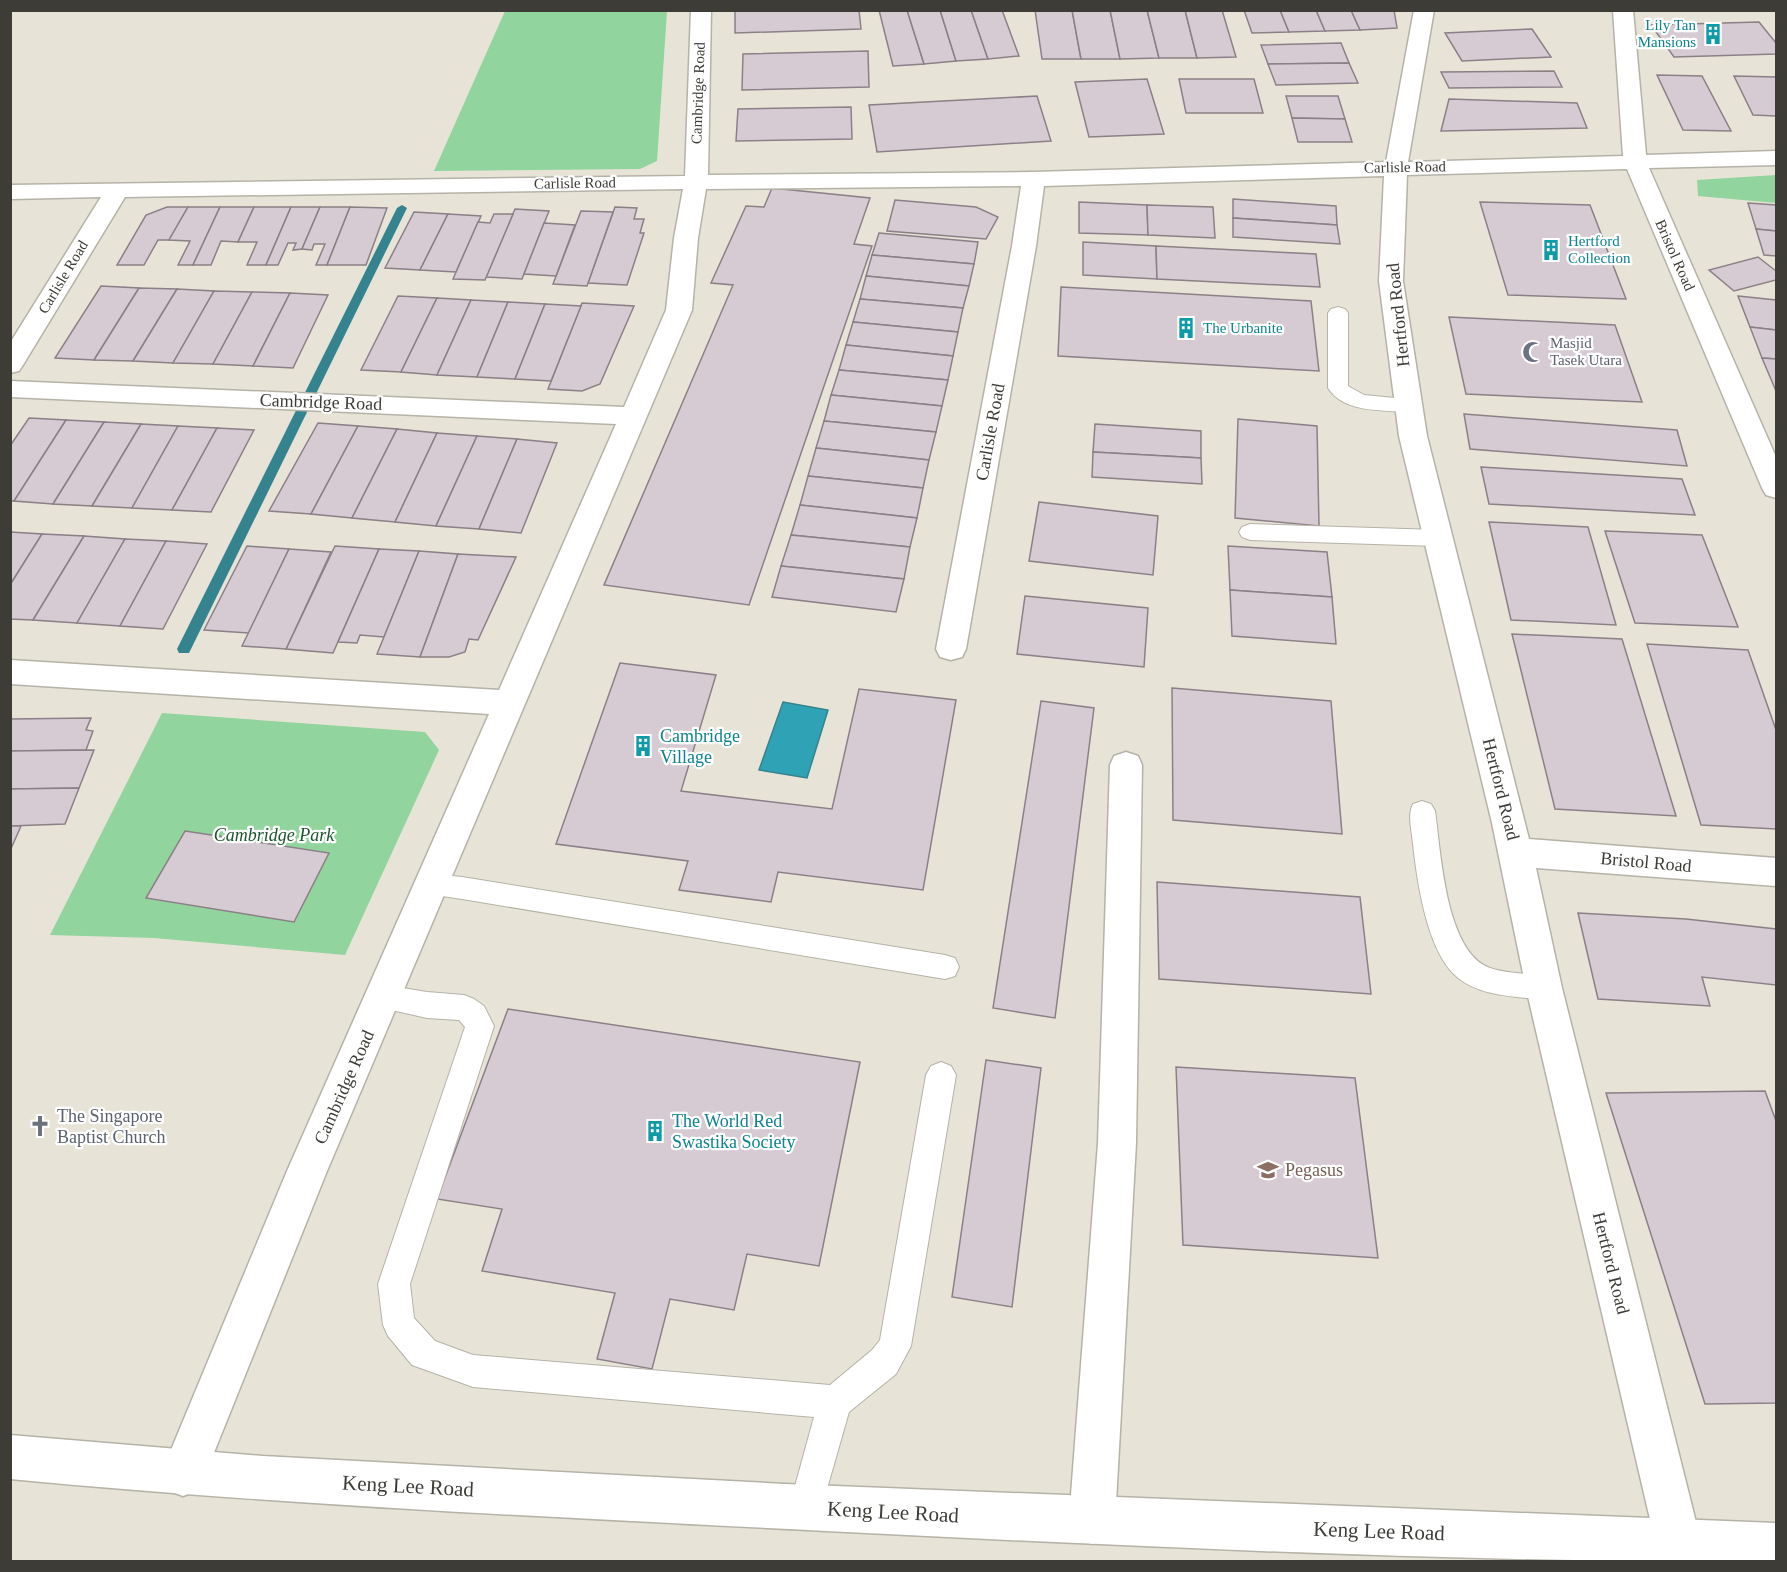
<svg xmlns="http://www.w3.org/2000/svg" width="1787" height="1572" font-family="'Times New Roman',serif">
<style>
.green{fill:#92d49d}
.water{fill:#30a2b5;stroke:#34838f;stroke-width:1.5}
.lines{fill:none;stroke-linecap:round;stroke-linejoin:round}
.stream{fill:#34838f;fill-rule:evenodd}
.building{fill:#d7cbd3;stroke:#8b8087;stroke-width:1.5}
.lane-casing{stroke:#b5b2a6;stroke-width:2}
.street-casing{stroke:#b5b2a6;stroke-width:3}
.secondary-casing{stroke:#b5b2a6;stroke-width:3}
.lane{fill:#fff;fill-rule:evenodd}
.street{fill:#fff;fill-rule:evenodd}
.secondary{fill:#fff;fill-rule:evenodd}
.labels{text-anchor:middle;dominant-baseline:central;stroke-width:4.5;stroke-linejoin:round;paint-order:stroke}
.far-culture-label{font-size:15px;fill:#0d838f;stroke:#fff;text-anchor:start}
.far-street-label{font-size:15px;fill:#3d3c37;stroke:#fff}
.far-worship-label{font-size:15px;fill:#5b616d;stroke:#fff;text-anchor:start}
.street-label{font-size:18px;fill:#3d3c37;stroke:#fff}
.culture-label{font-size:18px;fill:#0d838f;stroke:#fff;text-anchor:start}
.park-label{font-size:18px;font-style:italic;fill:#1a562a;stroke:#fff}
.worship-label{font-size:18px;fill:#5b616d;stroke:#fff;text-anchor:start}
.education-label{font-size:18px;fill:#785e54;stroke:#fff;text-anchor:start}
.near-street-label{font-size:21px;fill:#3d3c37;stroke:#fff}
</style>
<rect width="100%" height="100%" fill="#e7e4d7"/>
<!-- green -->
<g class="green">
<path d="M505,11H667L657,161L640,169L434,171Z"/>
<path d="M1776,175V203L1698,196L1697,180Z"/>
<path d="M162,713L425,732L439,750L345,955L154,938L50,935Z"/>
</g>
<!-- water -->
<path class="water" d="M783,702L828,710L807,778L759,770Z"/>
<g class="lines">
<!-- stream -->
<path class="stream" d="M402,205L407,208L191,649L189,653H179L177,649L397,208Z"/>
</g>
<!-- building -->
<g class="building">
<path d="M735,10H859L861,29L735,33Z"/>
<path d="M879,10H907L924,64L893,66Z"/>
<path d="M907,10H940L956,61L924,64Z"/>
<path d="M940,10H971L988,59L956,61Z"/>
<path d="M971,10H1002L1019,56L988,59Z"/>
<path d="M1035,10H1072L1081,59H1042Z"/>
<path d="M1072,10H1110L1120,59H1081Z"/>
<path d="M1110,10H1147L1159,58L1120,59Z"/>
<path d="M1147,10H1185L1197,58H1159Z"/>
<path d="M1185,10H1222L1236,57L1197,58Z"/>
<path d="M1244,10H1280L1289,32L1252,33Z"/>
<path d="M1280,10H1316L1325,31L1289,32Z"/>
<path d="M1316,10H1351L1360,30L1325,31Z"/>
<path d="M1351,10H1394L1397,28L1360,30Z"/>
<path d="M1759,22L1776,43V54L1674,57L1651,25Z"/>
<path d="M1532,29L1551,57L1462,61L1445,33Z"/>
<path d="M1341,43L1349,63L1268,64L1261,45Z"/>
<path d="M868,51L869,87L742,90L743,54Z"/>
<path d="M1349,63L1358,83L1276,85L1268,64Z"/>
<path d="M1554,71L1562,87L1449,88L1441,72Z"/>
<path d="M1657,75L1702,76L1731,131L1683,130Z"/>
<path d="M1734,76L1776,77V116L1753,115Z"/>
<path d="M1147,79L1164,134L1089,137L1075,82Z"/>
<path d="M1179,79H1254L1263,113H1186Z"/>
<path d="M1037,96L1051,141L877,152L869,105Z"/>
<path d="M1286,96H1338L1345,119L1292,118Z"/>
<path d="M1449,99L1577,103L1587,128L1441,131Z"/>
<path d="M851,107L852,139L736,141L738,109Z"/>
<path d="M1292,118L1345,119L1352,142H1298Z"/>
<path d="M772,188L870,198L854,244L872,246L749,605L604,585L733,285L711,283L746,206L764,207Z"/>
<path d="M1233,199L1336,206L1337,225L1233,218Z"/>
<path d="M895,200L976,207L998,217L986,239L887,231Z"/>
<path d="M1079,202L1147,205L1148,235L1079,233Z"/>
<path d="M1480,202L1590,205L1626,299L1508,295Z"/>
<path d="M1748,203L1776,205V231L1756,229Z"/>
<path d="M1147,205L1213,207L1215,238L1148,235Z"/>
<path d="M167,207H188L169,240H158L144,265H117L146,215Z"/>
<path d="M188,207H220L193,265H178L190,241L169,240Z"/>
<path d="M220,207H254L238,242L221,241L211,265H193Z"/>
<path d="M254,207H291L266,265H247L257,242H238Z"/>
<path d="M291,207H320L302,249L293,250L296,243H288L278,265H266Z"/>
<path d="M320,207H350L327,265H316L325,244H314L312,250L302,249Z"/>
<path d="M350,207L387,208L366,265H327Z"/>
<path d="M615,207L637,208L634,219H644L640,233H644L627,285L588,283Z"/>
<path d="M515,209L549,211L522,279L486,277Z"/>
<path d="M581,211L613,212L587,286L553,284Z"/>
<path d="M414,212L448,214L420,270L385,268Z"/>
<path d="M448,214L481,216L456,272L420,270Z"/>
<path d="M494,214H513L485,280L453,279L478,222L490,223Z"/>
<path d="M1233,218L1337,225L1340,244L1233,237Z"/>
<path d="M544,223L575,225L556,276L524,274Z"/>
<path d="M1756,229L1776,231V256L1764,255Z"/>
<path d="M879,233L978,242L974,264L872,255Z"/>
<path d="M1083,242L1156,246L1157,279L1083,275Z"/>
<path d="M1156,246L1316,254L1320,287L1157,279Z"/>
<path d="M872,255L974,264L969,286L866,276Z"/>
<path d="M1758,257L1776,271V280L1734,291L1709,270Z"/>
<path d="M866,276L969,286L963,308L860,299Z"/>
<path d="M101,286L139,288L94,360L55,358Z"/>
<path d="M1061,287L1311,301L1319,371L1058,356Z"/>
<path d="M139,288L177,289L133,361L94,360Z"/>
<path d="M177,289L214,291L173,363L133,361Z"/>
<path d="M214,291L252,292L213,364L173,363Z"/>
<path d="M252,292L290,293L253,366L213,364Z"/>
<path d="M290,293L328,295L293,368L253,366Z"/>
<path d="M398,296L437,298L401,372L361,370Z"/>
<path d="M1738,296L1776,300V330L1750,327Z"/>
<path d="M437,298L471,300L437,375L401,372Z"/>
<path d="M860,299L963,308L958,332L853,322Z"/>
<path d="M471,300L508,302L477,377L437,375Z"/>
<path d="M508,302L545,304L515,379L477,377Z"/>
<path d="M582,303L634,306L600,384L582,391L548,389Z"/>
<path d="M545,304L581,306L551,381L515,379Z"/>
<path d="M1449,317L1615,325L1642,402L1466,394Z"/>
<path d="M853,322L958,332L953,356L846,345Z"/>
<path d="M1750,327L1776,330V359L1762,358Z"/>
<path d="M846,345L953,356L948,380L839,370Z"/>
<path d="M1762,358L1776,359V391Z"/>
<path d="M839,370L948,380L942,406L831,395Z"/>
<path d="M831,395L942,406L936,432L824,421Z"/>
<path d="M1464,414L1677,430L1687,466L1470,449Z"/>
<path d="M29,418L66,420L14,501H10V446Z"/>
<path d="M1238,419L1317,426L1319,526L1235,518Z"/>
<path d="M66,420L104,422L53,504L14,501Z"/>
<path d="M824,421L936,432L929,460L816,448Z"/>
<path d="M104,422L141,424L92,506L53,504Z"/>
<path d="M318,423L358,426L311,514L269,511Z"/>
<path d="M141,424L178,426L132,508L92,506Z"/>
<path d="M1095,424L1201,431V458L1093,452Z"/>
<path d="M178,426L217,428L172,510L132,508Z"/>
<path d="M358,426L397,429L352,518L311,514Z"/>
<path d="M217,428L254,430L211,512L172,510Z"/>
<path d="M397,429L437,433L395,522L352,518Z"/>
<path d="M437,433L477,436L436,526L395,522Z"/>
<path d="M477,436L517,439L479,529L436,526Z"/>
<path d="M517,439L557,443L521,533L479,529Z"/>
<path d="M816,448L929,460L923,488L808,476Z"/>
<path d="M1093,452L1201,458L1202,484L1092,477Z"/>
<path d="M1481,467L1682,479L1695,515L1489,504Z"/>
<path d="M808,476L923,488L917,518L800,505Z"/>
<path d="M1039,502L1158,516L1153,575L1029,561Z"/>
<path d="M800,505L917,518L910,547L791,535Z"/>
<path d="M1489,522L1588,527L1616,625L1511,620Z"/>
<path d="M1605,531L1702,535L1738,627L1635,623Z"/>
<path d="M10,532L42,534L10,585Z"/>
<path d="M42,534L84,536L33,620L10,619V585Z"/>
<path d="M791,535L910,547L904,579L781,566Z"/>
<path d="M84,536L125,539L77,623L33,620Z"/>
<path d="M125,539L166,541L120,626L77,623Z"/>
<path d="M166,541L207,544L163,629L120,626Z"/>
<path d="M247,546L289,549L249,633L204,630Z"/>
<path d="M335,546L379,549L333,653L286,649Z"/>
<path d="M1228,546L1327,552L1332,597L1230,590Z"/>
<path d="M289,549L331,552L286,649L242,646Z"/>
<path d="M379,549L419,551L384,637L360,635L357,643L338,642Z"/>
<path d="M419,551L458,554L420,657L377,654Z"/>
<path d="M458,554L516,557L478,640L469,639L465,652L449,657H420Z"/>
<path d="M781,566L904,579L896,612L772,597Z"/>
<path d="M1230,590L1332,597L1336,644L1232,636Z"/>
<path d="M1025,596L1148,608L1144,667L1017,654Z"/>
<path d="M1512,634L1622,639L1676,816L1555,809Z"/>
<path d="M1647,644L1748,650L1776,730V829L1701,825Z"/>
<path d="M620,663L716,675L681,791L832,809L859,689L956,700L923,890L778,872L771,902L679,890L688,861L556,844Z"/>
<path d="M1172,688L1331,701L1342,834L1173,820Z"/>
<path d="M1041,701L1094,708L1055,1018L993,1008Z"/>
<path d="M91,718L86,730L93,731L86,750L10,751V719Z"/>
<path d="M94,750L79,788L10,789V751Z"/>
<path d="M79,788L65,824L10,826V789Z"/>
<path d="M10,826H21L10,851Z"/>
<path d="M185,831L329,853L294,922L146,898Z"/>
<path d="M1157,882L1360,897L1371,994L1159,979Z"/>
<path d="M1578,913L1686,919L1776,929V985L1702,977L1710,1006L1598,999Z"/>
<path d="M508,1009L860,1062L819,1266L747,1254L734,1310L670,1299L652,1369L597,1359L615,1293L482,1271L502,1209L437,1199Z"/>
<path d="M986,1060L1041,1068L1012,1307L952,1297Z"/>
<path d="M1176,1067L1355,1078L1378,1258L1183,1245Z"/>
<path d="M1765,1091L1776,1121V1403L1705,1404L1606,1093Z"/>
</g>
<g class="lines">
<defs>
<g id="lane">
<path d="M1338,307L1345,309L1348,313V386L1364,395L1415,400L1418,405L1415,410L1408,412C1382,410 1344,413 1328,388V313L1331,309Z"/>
<path d="M1250,524L1438,530L1446,532L1449,538L1446,544L1438,546L1250,540L1242,537L1239,532L1242,527Z"/>
<path d="M1422,801L1431,804L1435,811C1441,851 1445,952 1490,968C1510,975 1533,972 1554,979L1558,988L1554,997L1544,1000C1515,996 1481,997 1457,977C1427,952 1417,881 1413,844C1412,831 1407,816 1413,804Z"/>
<path d="M431,874L462,877L945,955L955,958L959,967L955,976L945,979L462,899L422,893L418,885L422,877Z"/>
<path d="M384,985L427,992L464,995L474,999L484,1006L494,1026L410,1284L414,1318L435,1341L473,1355L830,1385L872,1350L880,1340L926,1075L931,1066L941,1062L951,1066L956,1075L911,1346L896,1374L849,1412L818,1520L806,1525L794,1520L789,1508L814,1417L473,1387L412,1365L388,1336L383,1325L378,1284L465,1027L459,1020L427,1018L374,1006L370,997L374,988Z"/>
</g>
<g id="street">
<path d="M691,10H711L708,175L1033,172L1386,162L1414,10H1434L1408,162L1623,156L1613,10H1633L1646,155L1776,151V165L1649,168L1776,457V498L1766,495L1762,488L1627,169L1407,175L1403,281L1427,436L1529,839L1776,858V886L1536,868L1562,988L1706,1562H1660L1526,988L1492,823L1399,436L1379,281L1384,176L1044,186L1036,246L966,649L962,657L951,660L940,657L936,649L1012,246L1021,186L706,189L698,238L692,310L327,1171L199,1490L183,1496L167,1490L161,1474L287,1171L489,714L10,684V660L499,690L616,424L10,397V381L624,407L666,310L674,238L683,189L125,197L23,365L19,371L10,373V343L101,197L10,199V185L685,176Z"/>
<path d="M1126,752L1138,756L1142,765L1136,1143L1115,1521L1108,1537L1092,1544L1076,1537L1069,1521L1098,1143L1110,765L1114,756Z"/>
</g>
<path id="secondary" d="M10,1435L263,1456L785,1484L1776,1523V1562C1460,1562 1143,1547 826,1531C554,1517 282,1505 10,1479Z"/>
</defs>
<!-- lane casing -->
<use href="#lane" class="lane-casing"/>
<!-- street casing -->
<use href="#street" class="street-casing"/>
<!-- secondary casing -->
<use href="#secondary" class="secondary-casing"/>
<!-- lane -->
<use href="#lane" class="lane"/>
<!-- street -->
<use href="#street" class="street"/>
<!-- secondary -->
<use href="#secondary" class="secondary"/>
</g>
<!-- icons -->
<defs>
<symbol id="building-bare" viewBox="-9 -9 18 18"><path d="M-4-6H4V6H1V3H-1V6H-4ZM-2.5-4.3h1.7v1.8h-1.7ZM.8-4.3h1.7v1.8H.8ZM-2.5-1h1.7V.8h-1.7ZM.8-1h1.7V.8H.8Z" fill="#0f9aa8" stroke="#fff" stroke-width="2.5" paint-order="stroke"/></symbol>
<symbol id="mosque-bare" viewBox="-9 -9 18 18"><path d="M3.5-4.9A6 6 0 1 0 3.5 4.9A5 5 0 1 1 3.5-4.9Z" fill="#6b7280" stroke="#fff" stroke-width="2.5" paint-order="stroke"/></symbol>
<symbol id="church-bare" viewBox="-9 -9 18 18"><path d="M-1.2-6h2.4v3.5h3.3v2.4h-3.3V6h-2.4V-.1h-3.3v-2.4h3.3Z" fill="#6b7280" stroke="#fff" stroke-width="2.5" paint-order="stroke"/></symbol>
<symbol id="school-bare" viewBox="-9 -9 18 18"><path d="M0-5L7-2L0 1L-7-2ZM-4 1L0 2.5L4 1V4Q0 6-4 4Z" fill="#8d6e63" stroke="#fff" stroke-width="2.5" paint-order="stroke"/></symbol>
</defs>
<g fill-rule="evenodd">
<use href="#building-bare" x="1698" y="19" width="30" height="30"/>
<use href="#building-bare" x="1536" y="235" width="30" height="30"/>
<use href="#building-bare" x="1171" y="313" width="30" height="30"/>
<use href="#mosque-bare" x="1518" y="337" width="30" height="30"/>
<use href="#building-bare" x="628" y="731" width="30" height="30"/>
<use href="#church-bare" x="25" y="1111" width="30" height="30"/>
<use href="#building-bare" x="640" y="1116" width="30" height="30"/>
<use href="#school-bare" x="1253" y="1155" width="30" height="30"/>
</g>
<g class="labels">
<!-- far-culture labels -->
<g class="far-culture-label">
<text x="1696" y="25" text-anchor="end">Lily Tan<tspan x="1696" dy="17">Mansions</tspan></text>
<text x="1568" y="241">Hertford<tspan x="1568" dy="17">Collection</tspan></text>
<text x="1203" y="328">The Urbanite</text>
</g>
<!-- far-street labels -->
<g class="far-street-label">
<text transform="translate(698 93) rotate(-88)">Cambridge Road</text>
<text transform="translate(1405 167) rotate(-1)">Carlisle Road</text>
<text transform="translate(575 183) rotate(-1)">Carlisle Road</text>
<text transform="translate(1675 255) rotate(66)">Bristol Road</text>
<text transform="translate(63 277) rotate(-59)">Carlisle Road</text>
</g>
<!-- far-worship labels -->
<g class="far-worship-label">
<text x="1550" y="343">Masjid<tspan x="1550" dy="17">Tasek Utara</tspan></text>
</g>
<!-- street labels -->
<g class="street-label">
<text transform="translate(1398 315) rotate(-96)">Hertford Road</text>
<text transform="translate(321 402) rotate(2)">Cambridge Road</text>
<text transform="translate(990 432) rotate(-80)">Carlisle Road</text>
<text transform="translate(1501 789) rotate(76)">Hertford Road</text>
<text transform="translate(1646 862) rotate(5)">Bristol Road</text>
<text transform="translate(344 1087) rotate(-66)">Cambridge Road</text>
<text transform="translate(1611 1263) rotate(76)">Hertford Road</text>
</g>
<!-- culture labels -->
<g class="culture-label">
<text x="660" y="736">Cambridge<tspan x="660" dy="21">Village</tspan></text>
<text x="672" y="1121">The World Red<tspan x="672" dy="21">Swastika Society</tspan></text>
</g>
<!-- park labels -->
<g class="park-label">
<text x="274" y="835">Cambridge Park</text>
</g>
<!-- worship labels -->
<g class="worship-label">
<text x="57" y="1116">The Singapore<tspan x="57" dy="21">Baptist Church</tspan></text>
</g>
<!-- education labels -->
<g class="education-label">
<text x="1285" y="1170">Pegasus</text>
</g>
<!-- near-street labels -->
<g class="near-street-label">
<text transform="translate(408 1486) rotate(3)">Keng Lee Road</text>
<text transform="translate(893 1512) rotate(3)">Keng Lee Road</text>
<text transform="translate(1379 1531) rotate(2)">Keng Lee Road</text>
</g>
</g>
<!-- border -->
<rect width="1787" height="1572" fill="none" stroke="#3d3c37" stroke-width="24"/>
</svg>
